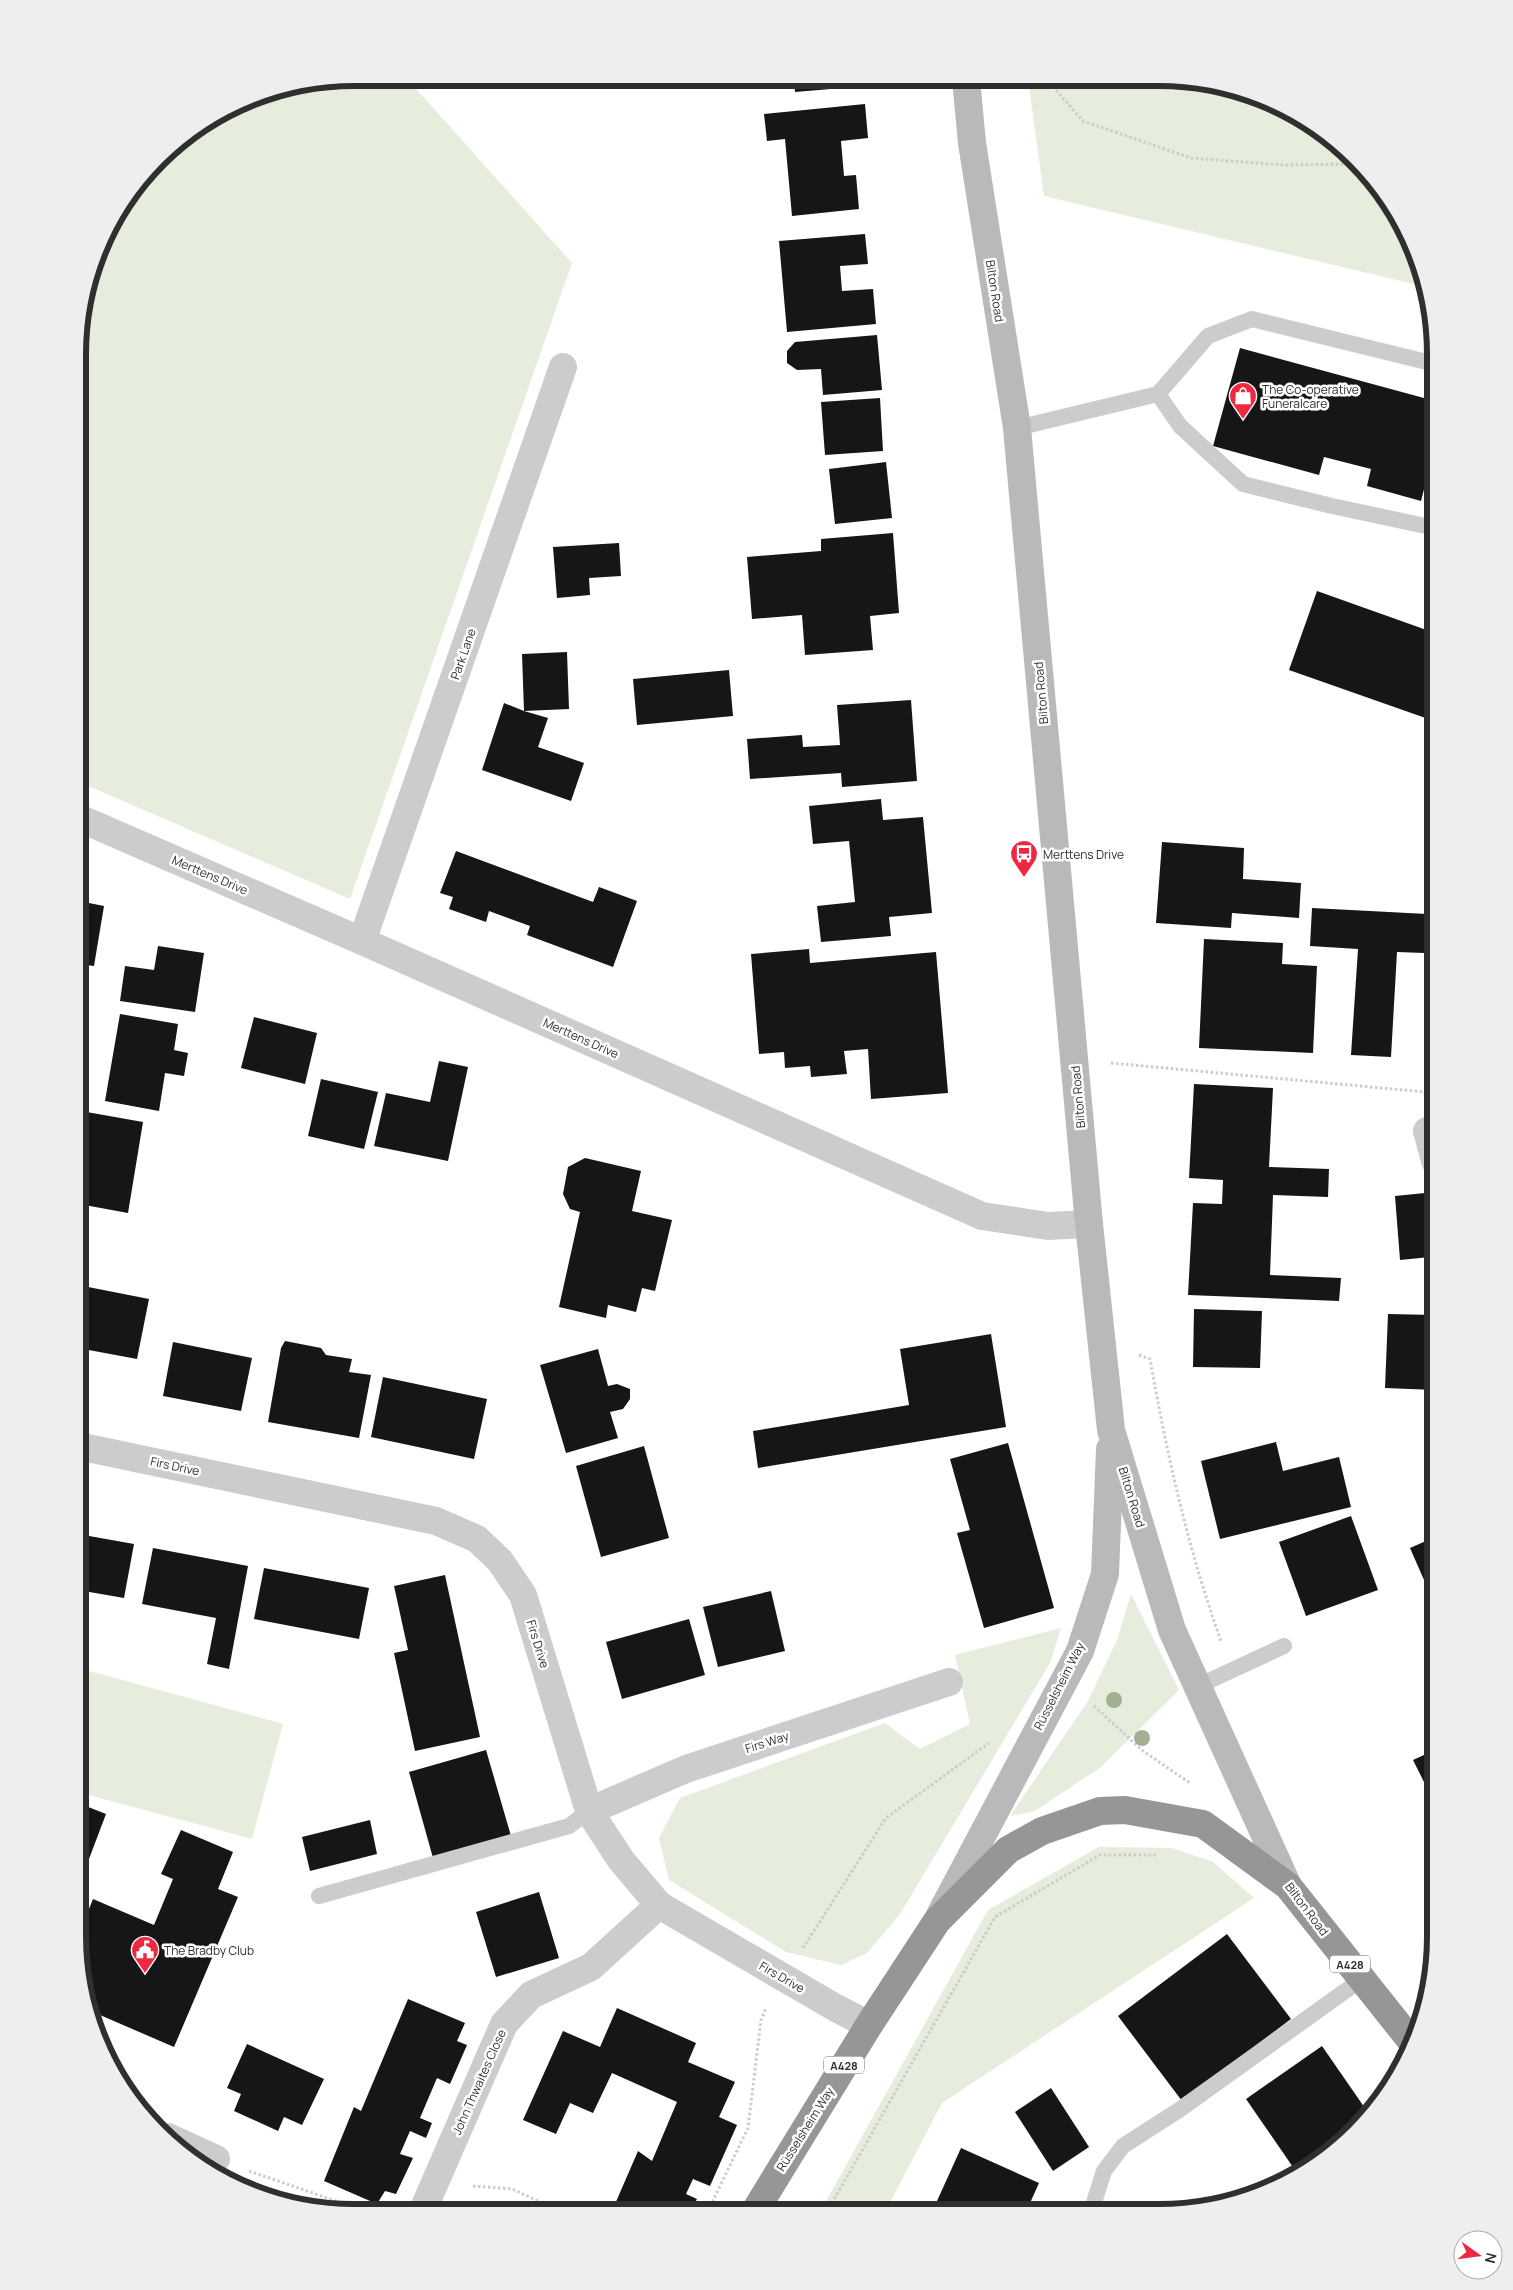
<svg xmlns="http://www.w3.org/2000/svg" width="1513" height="2290" font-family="Manrope,sans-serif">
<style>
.green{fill:#e6eddc}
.building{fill:#161616}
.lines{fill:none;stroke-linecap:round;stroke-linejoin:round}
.path{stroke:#ccc;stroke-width:3;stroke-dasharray:2.5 2.5;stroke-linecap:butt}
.lane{stroke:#ccc;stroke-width:16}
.street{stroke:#ccc;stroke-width:28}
.secondary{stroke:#b9b9b9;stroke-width:28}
.highway{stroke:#969696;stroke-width:28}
.tree{fill:#a2af92}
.labels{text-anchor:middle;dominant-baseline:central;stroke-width:5;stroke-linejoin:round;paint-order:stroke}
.shield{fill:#fff;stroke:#6d6d6d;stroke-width:1}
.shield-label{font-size:11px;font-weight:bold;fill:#2f2f2f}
.street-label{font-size:12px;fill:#2f2f2f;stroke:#fff}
.poi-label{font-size:12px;fill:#2f2f2f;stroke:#fff;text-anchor:start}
.rim{fill:none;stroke:#2f2f2f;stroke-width:6}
</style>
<rect width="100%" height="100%" fill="#fff"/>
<!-- green -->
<g class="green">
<path d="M354,78H400L409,81L572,263L350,899L79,782L80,319L106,232L172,146L249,98Z"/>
<path d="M1028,79L1195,80L1265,99L1327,135L1378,186L1414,248L1422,286L1044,196Z"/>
<path d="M1131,1594L1179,1690L1101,1767L1035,1811L1010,1816L1088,1701L1117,1640Z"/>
<path d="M1061,1628L1050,1663L900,1914L867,1953L841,1965L786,1952L669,1880L659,1838L680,1798L885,1723L920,1749L970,1724L955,1655Z"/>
<path d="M78,1668L283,1724L252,1839L78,1792Z"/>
<path d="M1099,1847L1172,1848L1213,1862L1254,1898L942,2103L885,2212H820L988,1910Z"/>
</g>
<!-- building -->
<g class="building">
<path d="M794,79H865L866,86L795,92Z"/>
<path d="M865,104L868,138L841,141L844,176L856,175L859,209L792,216L785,139L767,141L764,114Z"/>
<path d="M865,234L868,264L840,266L842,291L873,289L876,324L787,332L779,241Z"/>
<path d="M877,335L882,390L823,395L821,369L797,370L787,363V351L795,342Z"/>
<path d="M1240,348L1435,401V447L1421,501L1367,486L1371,469L1324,457L1319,475L1213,446Z"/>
<path d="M880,398L883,451L825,455L821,402Z"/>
<path d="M886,462L892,518L835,524L829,469Z"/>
<path d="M893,533L899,613L870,616L873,650L805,655L802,615L752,619L747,557L821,551V539Z"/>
<path d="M619,543L621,576L589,578L590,595L557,598L553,547Z"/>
<path d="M1317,591L1435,633L1434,721L1289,670Z"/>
<path d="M567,652L569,709L524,711L548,718L538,747L584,763L571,801L482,770L504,703L524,711L522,654Z"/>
<path d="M729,670L733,716L637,725L633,679Z"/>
<path d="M911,700L917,781L842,787L841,773L750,779L747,739L802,735L803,747L840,745L837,705Z"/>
<path d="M881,799L883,820L923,817L932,913L889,917L891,936L821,942L817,906L855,902L849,841L813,844L809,806Z"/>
<path d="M1162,842L1244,848L1243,879L1301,883L1299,918L1232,913L1231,928L1156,923Z"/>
<path d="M456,851L593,902L599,887L637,901L613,967L527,935L530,926L489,911L486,922L449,909L453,897L440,893Z"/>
<path d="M79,901L104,906L94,966L79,964Z"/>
<path d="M1312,908L1427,914L1426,929L1435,934V983L1430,980L1424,953L1397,952L1391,1057L1351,1055L1358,949L1310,946Z"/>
<path d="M1204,939L1283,943L1282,964L1317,966L1313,1053L1199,1048Z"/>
<path d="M158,946L204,953L195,1012L120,1001L125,966L154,970Z"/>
<path d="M809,949L810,963L936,952L948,1093L871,1099L868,1049L844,1051L847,1074L811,1077L810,1066L785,1068L784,1052L759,1054L751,954Z"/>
<path d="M120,1014L178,1024L174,1050L188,1053L184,1076L165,1073L159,1111L105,1101Z"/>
<path d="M254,1017L317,1033L305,1084L241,1068Z"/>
<path d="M439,1061L468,1067L448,1161L374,1146L386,1093L430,1102Z"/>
<path d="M321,1079L378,1092L364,1149L308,1136Z"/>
<path d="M1194,1084L1273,1088L1269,1167L1329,1169L1328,1197L1273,1195L1270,1275L1341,1278L1339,1301L1188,1295L1193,1203L1222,1204L1223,1180L1189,1178Z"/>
<path d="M81,1111L143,1122L128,1213L79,1204V1125Z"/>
<path d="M585,1158L641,1171L632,1211L672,1220L655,1291L642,1288L636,1312L608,1305L606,1318L559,1307L580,1212L570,1209L563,1194L568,1167Z"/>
<path d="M1425,1193L1430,1257L1400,1260L1395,1196Z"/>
<path d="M78,1285L149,1299L137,1359L78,1348Z"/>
<path d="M1194,1309L1262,1311L1260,1368L1193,1367Z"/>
<path d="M1388,1314L1435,1315V1390L1385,1388Z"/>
<path d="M991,1334L1006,1427L758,1468L753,1431L909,1405L900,1349Z"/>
<path d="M285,1341L321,1348L326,1355L352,1359L349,1372L371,1375L359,1438L268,1422L281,1348Z"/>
<path d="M173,1342L252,1358L241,1411L163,1396Z"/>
<path d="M598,1349L608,1386L617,1384L630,1389V1399L623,1409L610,1412L618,1438L566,1453L540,1365Z"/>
<path d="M383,1377L487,1399L474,1459L371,1437Z"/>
<path d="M1276,1442L1283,1471L1339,1457L1351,1507L1220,1539L1201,1461Z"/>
<path d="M1008,1443L1054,1608L984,1628L957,1533L970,1530L950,1459Z"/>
<path d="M644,1446L669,1538L601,1557L576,1466Z"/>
<path d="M1351,1516L1378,1590L1306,1616L1279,1542Z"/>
<path d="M78,1534L134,1544L124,1598L78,1590Z"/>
<path d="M1435,1537V1605L1410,1548Z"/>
<path d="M153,1548L248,1566L229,1669L207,1664L216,1618L142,1604Z"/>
<path d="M264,1568L369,1588L359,1639L254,1619Z"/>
<path d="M445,1575L480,1737L415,1751L394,1653L408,1650L394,1586Z"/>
<path d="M771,1591L785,1651L718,1667L703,1607Z"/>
<path d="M689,1619L705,1675L622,1699L606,1642Z"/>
<path d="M486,1750L511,1836L433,1858L409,1772Z"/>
<path d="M1435,1750V1804L1413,1760Z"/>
<path d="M78,1803L106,1814L78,1888Z"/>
<path d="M370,1820L377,1854L310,1871L302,1837Z"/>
<path d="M181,1830L233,1852L218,1889L238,1897L174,2047L93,2012L78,1936L93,1899L154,1925L173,1879L161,1874Z"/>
<path d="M539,1892L559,1958L496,1977L476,1912Z"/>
<path d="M1227,1934L1291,2019L1182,2101L1118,2016Z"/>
<path d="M408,1999L465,2023L457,2041L467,2045L450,2084L437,2078L420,2118L432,2123L426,2138L410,2131L400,2154L413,2158L396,2194L385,2191L377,2204L324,2181L354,2107L361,2111Z"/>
<path d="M617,2008L696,2043L688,2062L735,2082L719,2117L737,2125L710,2186L693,2179L686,2194L697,2199L691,2211H612L638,2151L652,2161L677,2102L612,2073L593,2113L570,2103L556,2134L523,2120L563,2031L600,2047Z"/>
<path d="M247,2044L324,2079L302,2125L284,2117L278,2131L234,2111L241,2094L227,2088Z"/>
<path d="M1322,2046L1369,2114L1327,2155L1297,2173L1246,2099Z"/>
<path d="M1051,2088L1089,2147L1053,2171L1015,2112Z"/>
<path d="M961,2148L1039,2183L1026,2212H932Z"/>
</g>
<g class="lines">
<!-- path -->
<g class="path">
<path d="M1046,79L1083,121L1191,158L1283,165L1356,164"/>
<path d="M1111,1063L1425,1092V1096"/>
<path d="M1139,1355L1150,1359C1167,1455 1188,1549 1221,1641"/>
<path d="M1094,1706L1143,1751L1190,1783"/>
<path d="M803,1948L886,1818L989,1743"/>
<path d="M249,2171L362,2210"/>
<path d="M473,2186L512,2189L560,2211"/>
<path d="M708,2211L748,2128L761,2020L766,2008"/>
<path d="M827,2212L995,1917L1100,1855H1156"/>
</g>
<!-- lane -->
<g class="lane">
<path d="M1158,394L1180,426L1243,484L1332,506L1435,528"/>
<path d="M1017,428L1158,394L1208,336L1252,319L1435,364"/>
<path d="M1198,1686L1284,1646"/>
<path d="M319,1896L569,1826L589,1811"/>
<path d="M1091,2212L1104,2171L1123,2146L1179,2110L1362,1979"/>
</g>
<!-- street -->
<g class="street">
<path d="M79,818L362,941L982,1216L1048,1226L1089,1224"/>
<path d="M362,941L563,367"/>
<path d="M1427,1131L1435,1161"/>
<path d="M78,1446L436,1521L477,1539L500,1561L523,1595L589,1811L621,1860L659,1905L836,2008L869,2025"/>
<path d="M589,1811L686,1769L949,1682"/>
<path d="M168,2137L216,2159"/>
<path d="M423,2210L504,2024L531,1995L591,1967L659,1905"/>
</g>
<!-- secondary -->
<g class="secondary">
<path d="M966,79L972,143L1017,428L1089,1224L1111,1430L1172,1630L1288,1886"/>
<path d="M940,1915L1080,1651L1105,1574L1110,1449"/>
</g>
<!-- highway -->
<path class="highway" d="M755,2211L869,2025L937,1921L1008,1850L1042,1831L1100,1811L1125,1810L1203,1824L1288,1886L1412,2042"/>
</g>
<!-- trees -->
<g class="tree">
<circle cx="1114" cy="1700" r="8"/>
<circle cx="1142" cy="1738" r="8"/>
</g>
<!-- icons -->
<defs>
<symbol id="shop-pin" viewBox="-11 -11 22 30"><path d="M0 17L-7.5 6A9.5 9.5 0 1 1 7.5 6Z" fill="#ef2842" stroke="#fff"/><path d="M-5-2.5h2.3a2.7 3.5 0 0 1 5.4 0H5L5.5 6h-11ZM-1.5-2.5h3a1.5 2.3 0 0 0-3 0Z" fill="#fff"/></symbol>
<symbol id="bus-pin" viewBox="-11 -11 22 30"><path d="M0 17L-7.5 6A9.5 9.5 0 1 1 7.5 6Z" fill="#ef2842" stroke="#fff"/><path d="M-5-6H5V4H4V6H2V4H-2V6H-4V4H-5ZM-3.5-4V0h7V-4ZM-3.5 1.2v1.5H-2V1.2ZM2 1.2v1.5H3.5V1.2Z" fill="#fff"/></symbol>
<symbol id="civic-pin" viewBox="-11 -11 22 30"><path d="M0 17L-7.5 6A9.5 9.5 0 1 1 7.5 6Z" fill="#ef2842" stroke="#fff"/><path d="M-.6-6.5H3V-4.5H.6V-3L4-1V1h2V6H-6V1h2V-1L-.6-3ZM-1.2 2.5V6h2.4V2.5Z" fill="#fff"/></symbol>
</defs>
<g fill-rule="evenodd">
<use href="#shop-pin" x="1227" y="380" width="32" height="43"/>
<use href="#bus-pin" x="1008" y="838" width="32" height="43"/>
<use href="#civic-pin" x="129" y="1934" width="32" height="43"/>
</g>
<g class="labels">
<!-- shield labels -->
<g class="shield">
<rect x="1330" y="1955.5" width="40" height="17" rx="4"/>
<rect x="824" y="2056.5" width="40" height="17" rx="4"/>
</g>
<g class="shield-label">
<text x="1350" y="1964">A428</text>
<text x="844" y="2065">A428</text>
</g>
<!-- street labels -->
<g class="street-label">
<text transform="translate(995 291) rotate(81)">Bilton Road</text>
<text transform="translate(463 654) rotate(-71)">Park Lane</text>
<text transform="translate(1041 693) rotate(-95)">Bilton Road</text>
<text transform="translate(210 875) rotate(23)">Merttens Drive</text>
<text transform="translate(581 1038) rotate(24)">Merttens Drive</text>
<text transform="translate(1078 1097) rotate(-95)">Bilton Road</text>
<text transform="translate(175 1466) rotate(12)">Firs Drive</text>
<text transform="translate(1132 1497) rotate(73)">Bilton Road</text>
<text transform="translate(538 1644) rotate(73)">Firs Drive</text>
<text transform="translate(1059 1686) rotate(-63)">Rüsselsheim Way</text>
<text transform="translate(767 1742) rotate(-18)">Firs Way</text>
<text transform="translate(1307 1909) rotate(53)">Bilton Road</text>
<text transform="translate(782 1977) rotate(30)">Firs Drive</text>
<text transform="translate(479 2082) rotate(-66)">John Thwaites Close</text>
<text transform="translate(805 2129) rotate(-58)">Rüsselsheim Way</text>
</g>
<!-- poi labels -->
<g class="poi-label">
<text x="1262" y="389">The Co-operative<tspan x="1262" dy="14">Funeralcare</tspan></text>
<text x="1043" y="854">Merttens Drive</text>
<text x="164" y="1950">The Bradby Club</text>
</g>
</g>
<!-- crop -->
<path d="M0 0H1513V2290H0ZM354 86H1159A268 268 0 0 1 1427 354V1936A268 268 0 0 1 1159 2204H354A268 268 0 0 1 86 1936V354A268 268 0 0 1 354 86Z" fill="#eee" fill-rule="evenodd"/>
<path class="rim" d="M354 86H1159A268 268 0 0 1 1427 354V1936A268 268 0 0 1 1159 2204H354A268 268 0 0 1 86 1936V354A268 268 0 0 1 354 86Z"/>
<!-- north arrow -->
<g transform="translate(1478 2255) rotate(104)"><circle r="24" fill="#ffffff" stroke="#acacac"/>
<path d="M0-4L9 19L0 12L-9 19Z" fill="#ef2842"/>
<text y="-8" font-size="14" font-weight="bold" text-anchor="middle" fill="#2f2f2f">N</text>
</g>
</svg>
